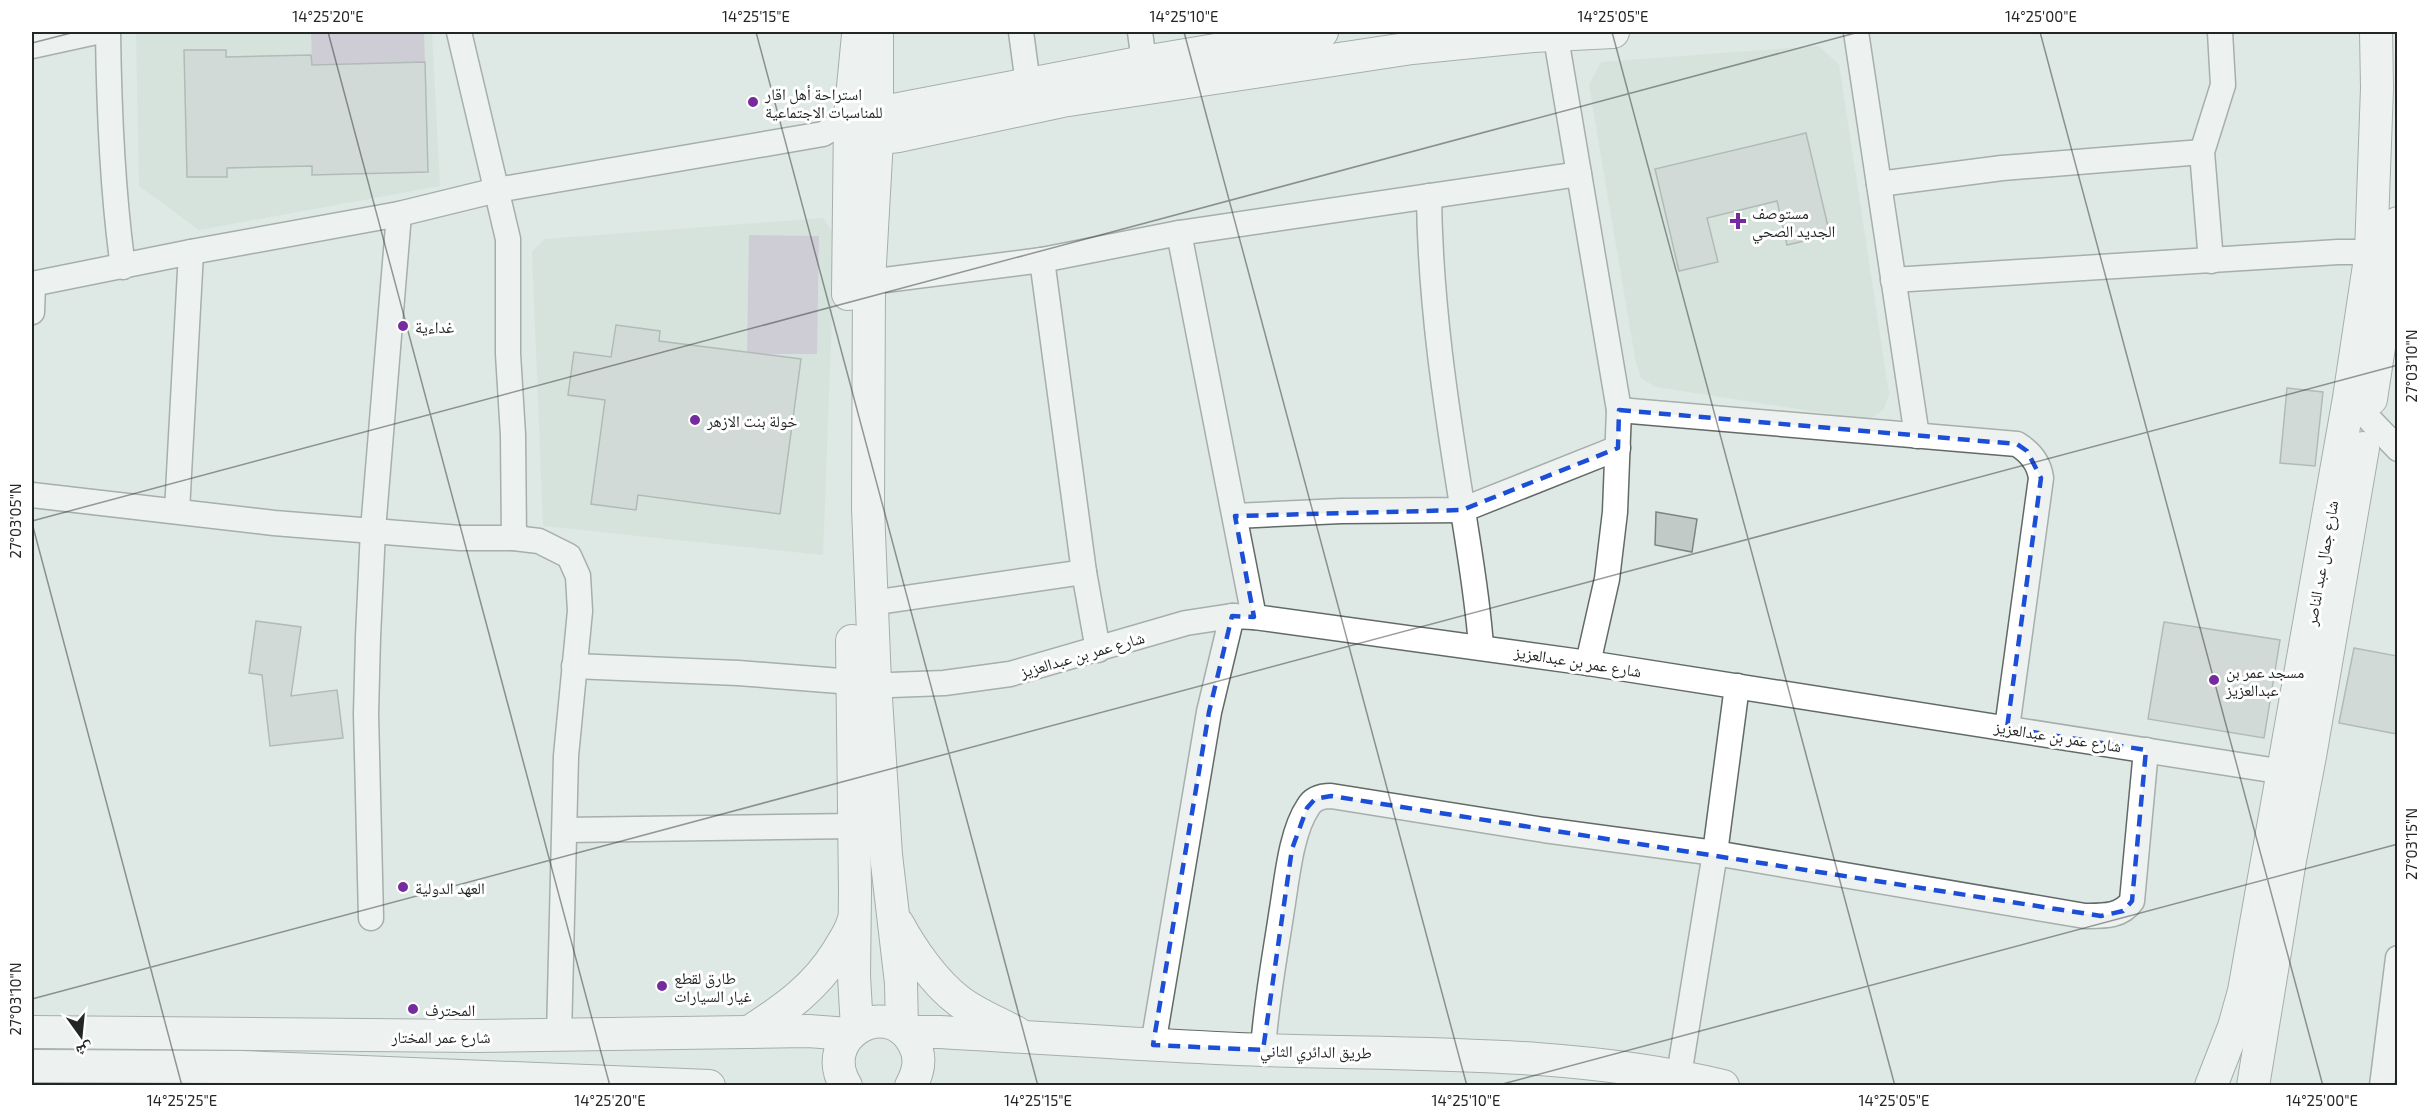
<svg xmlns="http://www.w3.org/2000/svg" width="2429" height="1117" font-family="'Exo 2','Noto Naskh Arabic',sans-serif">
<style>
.built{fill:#ccddd6}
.green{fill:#bbaec4}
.building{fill:#c1cac6;stroke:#7b8480;stroke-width:1.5}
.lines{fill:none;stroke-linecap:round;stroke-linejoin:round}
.minor-casing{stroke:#626a67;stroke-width:27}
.major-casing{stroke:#626a67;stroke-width:34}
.minor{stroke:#fff;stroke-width:24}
.major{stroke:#fff;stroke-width:32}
.marked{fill:none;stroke:#1d4ed8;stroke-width:4.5;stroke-dasharray:12 8;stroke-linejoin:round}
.ticks{fill:none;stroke:#232625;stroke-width:1.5;stroke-opacity:0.45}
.poi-dot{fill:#752b9d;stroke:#fff;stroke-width:2}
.labels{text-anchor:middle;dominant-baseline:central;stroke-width:6;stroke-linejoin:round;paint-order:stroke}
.poi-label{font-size:16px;fill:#232625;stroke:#fff;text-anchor:start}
.street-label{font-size:16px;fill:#232625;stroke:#fff}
.neatline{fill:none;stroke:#232625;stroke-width:2}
.ticks-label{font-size:15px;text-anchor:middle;fill:#232625}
</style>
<rect width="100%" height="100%" fill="#dee8e4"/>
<!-- built -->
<g class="built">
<path d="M136,32H432L440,186L199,230L139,186Z"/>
<path d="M1818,46L1839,64L1889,394L1884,409L1869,420L1656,387L1641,378L1635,358L1589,85L1601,62Z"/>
<path d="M823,218L835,235L823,555L543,526L532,251L545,239Z"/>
</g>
<!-- green -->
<g class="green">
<path d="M311,32H424L425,62L312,65Z"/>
<path d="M749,235L819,236L817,354H747Z"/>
</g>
<!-- building -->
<g class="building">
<path d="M184,50H226V57L311,55L312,65L425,62L428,172L312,175V166L227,168V177H187Z"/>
<path d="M1806,133L1830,235L1787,245L1777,201L1707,218L1718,262L1679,271L1655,169Z"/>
<path d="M616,325L660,331L659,341L801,359L780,514L638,495L636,510L591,504L605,400L568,395L574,352L611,357Z"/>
<path d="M2287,388L2323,392L2315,466L2280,463Z"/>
<path d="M1656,512L1697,519L1692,552L1655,545Z"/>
<path d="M256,621L301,627L291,696L337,690L343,738L270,746L262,675L249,673Z"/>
<path d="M2164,622L2280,640L2264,738L2148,719Z"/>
<path d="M2354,648L2397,656V734L2339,723Z"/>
</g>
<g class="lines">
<defs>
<g id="minor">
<path d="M108,32C109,110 112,189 123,267"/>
<path d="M459,32L508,239V354L513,435L514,538"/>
<path d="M1021,32L1028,84"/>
<path d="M1140,32L1144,62"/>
<path d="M1555,32L1619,410L1615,512L1607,579L1588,663"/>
<path d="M1856,32L1917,436"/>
<path d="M32,46L96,32"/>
<path d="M1879,184L2002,168L2202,152"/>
<path d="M1429,196C1430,302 1446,407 1463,511C1470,556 1478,601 1481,647"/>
<path d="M1179,233L1254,617"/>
<path d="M1042,260L1084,572L1098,650"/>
<path d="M2211,261L2202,152L2223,85L2220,32"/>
<path d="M1893,280L2338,252H2371"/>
<path d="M869,282L1042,260L1179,233L1579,174"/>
<path d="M32,284L191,252L399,214L497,190L823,134L850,118"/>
<path d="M32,312L33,284"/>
<path d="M2349,398L2398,449"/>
<path d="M1619,410L2017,444C2030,452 2039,463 2041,478L2007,728"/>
<path d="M32,495L274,523L460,538H514L539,541L569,556L578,576L580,611L566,756L559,1036"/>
<path d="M177,511L191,252"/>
<path d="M1235,516L1341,511L1462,510L1618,448"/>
<path d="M871,603L1084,572"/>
<path d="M574,666L738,673L891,685L944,683L1010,674L1186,623L1232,616L1254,617L1588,663L2284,772"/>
<path d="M565,830L853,826"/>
<path d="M371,918L366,714L368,637L373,530L399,214"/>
<path d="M1153,1045L1209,712L1232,616"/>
<path d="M1263,1050C1266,1002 1275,956 1282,909C1287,879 1291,832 1308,807C1313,798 1322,796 1331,796L1544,830L1715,853L2085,916C2103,916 2121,917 2132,901L2146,750"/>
<path d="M1679,1075L1715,853L1737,686"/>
<path d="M2382,1086L2398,958"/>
</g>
<g id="major">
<path d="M877,32V139L869,282L868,508L875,683L886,855L901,983L902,1029"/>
<path d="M857,117L1144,62L1322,32"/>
<path d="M855,141L898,136L1062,101L1412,48L1533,36L1613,32"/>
<path d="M848,294L850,118L858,35"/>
<path d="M2371,399L2398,223"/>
<path d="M852,641L855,891L854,976L857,1028"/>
<path d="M898,924C912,950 935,983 959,1001C976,1014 999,1023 1017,1033"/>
<path d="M32,1032L478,1036L808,1031L849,1034"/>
<path d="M749,1032C785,1009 815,988 838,951C843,942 850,933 853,922"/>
<path d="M907,1032H940C1048,1038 1155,1046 1262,1050C1416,1055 1573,1050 1723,1086"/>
<path d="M32,1066L241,1067L709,1086"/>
<path d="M846,1086C816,1037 886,995 913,1042C922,1057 919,1071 911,1086"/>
<path d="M2211,1086L2234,1027L2244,991L2349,398L2371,252L2377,88L2376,32"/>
<path d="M2253,1086L2290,860L2310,756L2363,448"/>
</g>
</defs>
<!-- minor casing -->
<use href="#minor" class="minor-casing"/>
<!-- major casing -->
<use href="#major" class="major-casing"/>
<!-- minor -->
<use href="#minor" class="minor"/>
<!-- major -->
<use href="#major" class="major"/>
</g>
<!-- marked area -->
<path d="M0 0H2429V1117H0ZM1619,410L2017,444L2027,451L2041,478L2007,728L2146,750L2132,901L2123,911L2101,916L1331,796L1315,799L1307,808L1292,849L1263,1050L1153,1045L1209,712L1232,616L1254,617L1235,516L1462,510L1618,448Z" fill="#dee8e4" fill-opacity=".55" fill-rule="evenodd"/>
<path class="marked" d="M1619,410L2017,444L2027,451L2041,478L2007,728L2146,750L2132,901L2123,911L2101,916L1331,796L1315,799L1307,808L1292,849L1263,1050L1153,1045L1209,712L1232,616L1254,617L1235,516L1462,510L1618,448Z"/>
<!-- ticks -->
<path class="ticks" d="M328,32L610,1086M756,32L1038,1086M1184,32L1467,1086M1612,32L1895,1086M2040,32L2323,1086M32,43L75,32M32,521L1859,32M32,523L182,1086M32,999L2398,365M1495,1086L2398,844"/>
<!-- markers -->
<g class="poi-dot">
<circle cx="753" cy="102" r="6"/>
<path d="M1735 212h6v6h6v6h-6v6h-6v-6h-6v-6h6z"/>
<circle cx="403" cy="326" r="6"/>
<circle cx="695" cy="420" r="6"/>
<circle cx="2214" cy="680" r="6"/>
<circle cx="403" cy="887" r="6"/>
<circle cx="662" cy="986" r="6"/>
<circle cx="413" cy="1009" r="6"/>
</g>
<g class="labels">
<!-- poi labels -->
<g class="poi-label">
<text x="765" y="93">استراحة أهل اقار<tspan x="765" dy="18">للمناسبات الاجتماعية</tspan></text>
<text x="1752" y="212">مستوصف<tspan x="1752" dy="18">الجديد الصحي</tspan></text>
<text x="415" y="326">غداءية</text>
<text x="707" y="420">خولة بنت الازهر</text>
<text x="2226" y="671">مسجد عمر بن<tspan x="2226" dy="18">عبدالعزيز</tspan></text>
<text x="415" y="887">العهد الدولية</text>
<text x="674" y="977">طارق لقطع<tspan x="674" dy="18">غيار السيارات</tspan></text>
<text x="425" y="1009">المحترف</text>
</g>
<!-- street labels -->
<g class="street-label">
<text transform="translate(2321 563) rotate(-80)">شارع جمال عبد الناصر</text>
<text transform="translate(1082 654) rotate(-16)">شارع عمر بن عبدالعزيز</text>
<text transform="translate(1578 661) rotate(9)">شارع عمر بن عبدالعزيز</text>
<text transform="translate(2058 736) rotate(9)">شارع عمر بن عبدالعزيز</text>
<text x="441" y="1036">شارع عمر المختار</text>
<text transform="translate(1316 1051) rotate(1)">طريق الدائري الثاني</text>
</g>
</g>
<!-- border -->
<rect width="2429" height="1117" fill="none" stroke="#ffffff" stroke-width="66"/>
<!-- north arrow -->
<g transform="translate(81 1036) rotate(165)" stroke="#ffffff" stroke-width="4.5" paint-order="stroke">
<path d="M0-4.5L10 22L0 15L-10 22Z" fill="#232625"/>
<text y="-9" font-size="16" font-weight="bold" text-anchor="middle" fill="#232625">ش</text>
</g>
<rect x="33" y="33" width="2363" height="1051" class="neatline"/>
<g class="ticks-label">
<text x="328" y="22">14°25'20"E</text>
<text x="756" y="22">14°25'15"E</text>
<text x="1184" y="22">14°25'10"E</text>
<text x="1613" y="22">14°25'05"E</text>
<text x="2041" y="22">14°25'00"E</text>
<text transform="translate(2412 366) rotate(-90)" y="5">27°03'10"N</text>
<text transform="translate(16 521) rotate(-90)" y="5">27°03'05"N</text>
<text transform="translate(2412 844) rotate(-90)" y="5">27°03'15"N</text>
<text transform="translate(16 999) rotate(-90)" y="5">27°03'10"N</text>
<text x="182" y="1106">14°25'25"E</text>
<text x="610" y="1106">14°25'20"E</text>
<text x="1038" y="1106">14°25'15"E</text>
<text x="1466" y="1106">14°25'10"E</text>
<text x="1894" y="1106">14°25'05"E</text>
<text x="2322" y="1106">14°25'00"E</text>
</g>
</svg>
